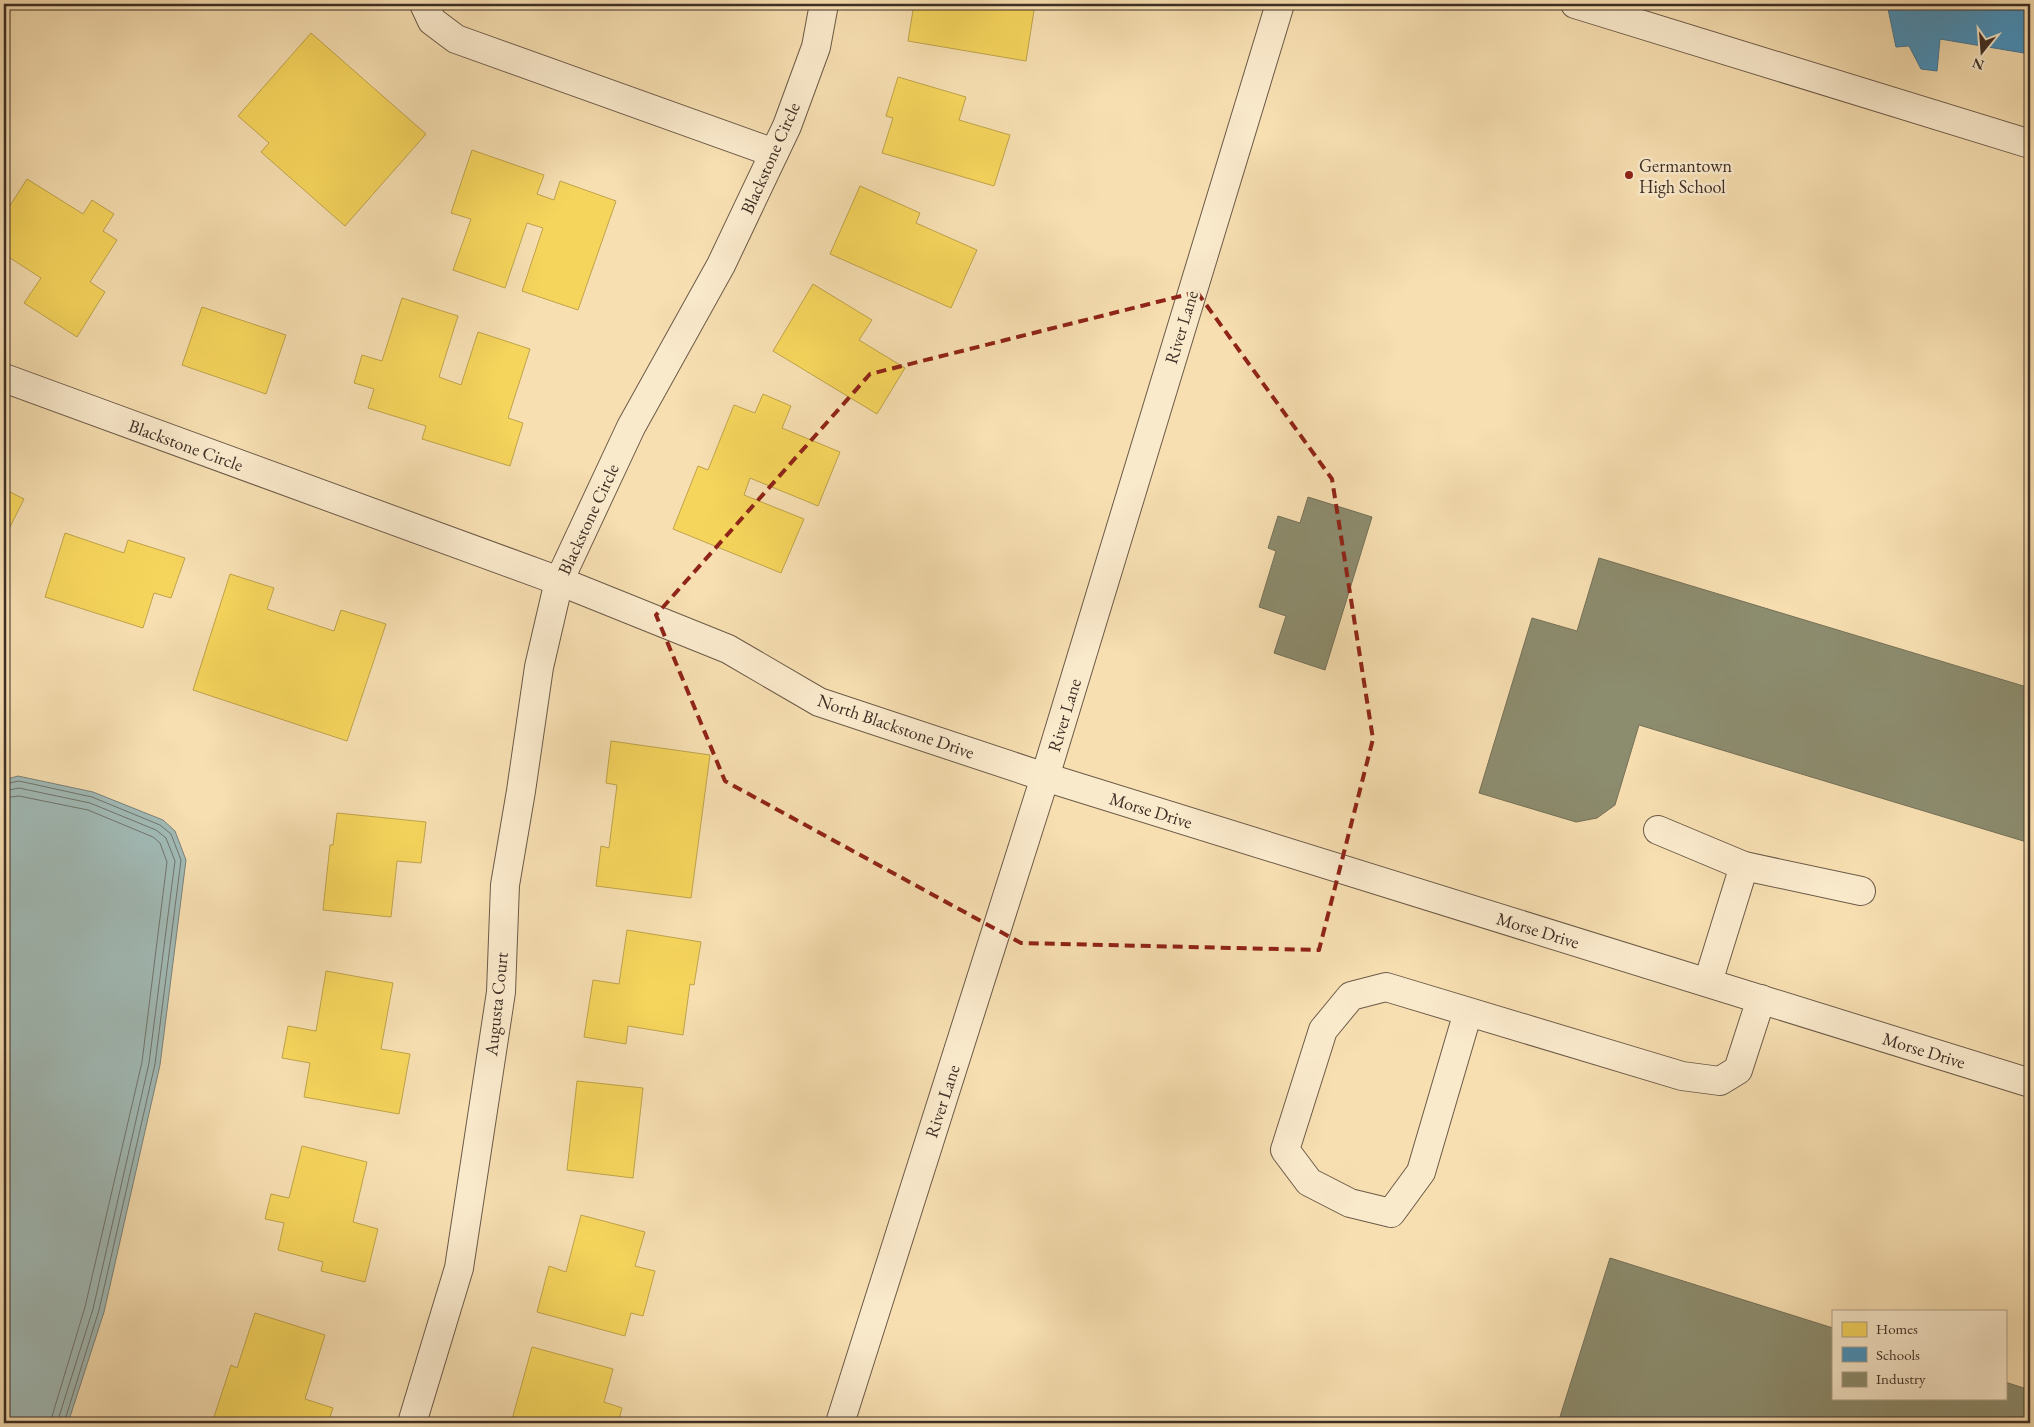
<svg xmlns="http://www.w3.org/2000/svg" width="2034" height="1427" font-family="'EB Garamond',serif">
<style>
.water{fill:#a1bab6;stroke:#79827c}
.homes{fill:#f6d55c;stroke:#bfa34c}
.schools{fill:#4393c3;stroke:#427594}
.industry{fill:#8c8c6e;stroke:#757058}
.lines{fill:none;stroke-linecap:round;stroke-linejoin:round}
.shore{stroke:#70746e;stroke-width:1}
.minor-casing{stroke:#6c5a48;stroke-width:30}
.minor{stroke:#faeacc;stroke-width:28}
.marked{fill:none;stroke:#8f2418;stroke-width:4;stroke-dasharray:10 6;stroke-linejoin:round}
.poi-dot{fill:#8f2418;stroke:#faeacc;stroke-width:2}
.labels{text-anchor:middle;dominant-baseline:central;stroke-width:5;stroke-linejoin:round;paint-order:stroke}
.street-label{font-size:18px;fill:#3e2e25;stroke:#faeacc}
.poi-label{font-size:18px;fill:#3e2e25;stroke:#faeacc;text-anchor:start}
</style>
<rect width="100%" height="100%" fill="#f7dfb1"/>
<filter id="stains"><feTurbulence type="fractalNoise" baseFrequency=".004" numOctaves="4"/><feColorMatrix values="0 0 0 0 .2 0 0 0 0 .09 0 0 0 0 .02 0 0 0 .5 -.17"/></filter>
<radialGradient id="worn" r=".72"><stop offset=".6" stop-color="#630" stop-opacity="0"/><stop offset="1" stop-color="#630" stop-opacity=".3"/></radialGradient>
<!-- water -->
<path class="water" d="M18,776L93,792L163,820L175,831L186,860L160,1065L104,1312L68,1423H4V780Z"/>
<!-- homes -->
<g class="homes">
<path d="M914,4H1035L1026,61L908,41Z"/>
<path d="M311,33L426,134L345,226L261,152L269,143L238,116Z"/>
<path d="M898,77L966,97L959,120L1010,135L994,186L882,153L893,118L886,116Z"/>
<path d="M472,150L544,175L537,194L554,200L560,181L616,201L578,310L522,291L543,228L527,223L505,288L453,270L471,219L451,213Z"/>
<path d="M27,179L83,214L92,200L114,214L103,231L117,240L90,282L105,292L77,337L24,303L41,278L4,254V215Z"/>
<path d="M860,186L920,213L916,223L977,250L951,308L830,254Z"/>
<path d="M813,284L872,320L859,340L905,368L877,414L773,351Z"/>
<path d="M402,298L458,316L439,377L461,385L478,332L530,349L508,418L523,423L510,466L422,439L426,426L368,408L374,389L354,383L362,355L382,361Z"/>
<path d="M202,307L286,335L266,394L182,365Z"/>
<path d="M763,394L791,406L782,428L840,452L818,506L750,478L744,495L804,519L781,573L673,529L698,466L708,470L734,405L755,413Z"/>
<path d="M4,489L24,499L4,539Z"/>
<path d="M65,533L124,553L128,540L185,558L171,598L154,593L143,628L45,597Z"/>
<path d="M230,574L274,588L267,609L334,631L341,610L386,624L347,741L193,690Z"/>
<path d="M611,741L710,755L691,898L596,886L601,846L609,848L617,785L606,783Z"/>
<path d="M337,813L426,822L421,863L397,861L391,917L323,910L330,845H333Z"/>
<path d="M627,930L701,942L694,985L690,984L683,1035L628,1026L626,1044L584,1037L593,980L619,984Z"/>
<path d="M326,971L393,983L381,1049L410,1054L399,1114L304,1097L310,1063L282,1058L288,1026L316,1031Z"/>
<path d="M577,1081L643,1088L633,1178L567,1170Z"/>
<path d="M302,1146L367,1162L353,1222L378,1229L365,1282L321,1271L323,1262L278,1250L284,1223L265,1219L271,1194L289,1198Z"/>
<path d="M581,1215L645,1232L635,1266L655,1271L643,1316L631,1313L625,1336L537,1312L549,1266L566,1272Z"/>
<path d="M255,1313L325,1335L305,1399L333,1408L328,1423H212L231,1365L237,1368Z"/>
<path d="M532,1347L613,1369L604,1402L622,1408L618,1423H511Z"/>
</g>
<!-- schools -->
<path class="schools" d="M1887,4H2030V54L1940,39L1937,71L1921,69L1909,46L1896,47Z"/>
<!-- industry -->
<g class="industry">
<path d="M1308,497L1372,517L1325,670L1274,653L1286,616L1259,607L1276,551L1268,548L1278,516L1300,523Z"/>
<path d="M1599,558L2030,688V843L1639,725L1615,805L1597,818L1576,822L1479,793L1532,618L1577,631Z"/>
<path d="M1610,1258L1833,1328V1398H2005V1382L2030,1390V1423H1558Z"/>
</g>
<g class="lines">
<!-- shore -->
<g class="shore">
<path d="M4,784L19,781L92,797L160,825L171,834L181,860L155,1064L99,1310L64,1423"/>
<path d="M4,791L19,788L90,803L156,830L166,838L175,861L149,1063L93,1309L57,1423"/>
<path d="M4,798L19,796L88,810L153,837L160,843L167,862L142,1062L85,1307L50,1423"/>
</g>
<defs>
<g id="minor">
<path d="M424,4L432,21L456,39L774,153"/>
<path d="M1575,4L2030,144"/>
<path d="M4,378L559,581L728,649L819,702L1045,777L2030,1083"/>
<path d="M1658,830L1744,866"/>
<path d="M1708,982L1744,866L1861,891"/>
<path d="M1468,1012L1421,1172L1391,1213L1350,1203L1309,1182L1285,1150L1323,1030L1351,996L1386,987L1682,1076L1720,1081L1738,1070L1761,999"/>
<path d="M412,1423L459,1268L501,992L505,885L521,791L539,667L559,581L631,427L721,265L787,126L816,47L824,4"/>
<path d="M840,1423L1045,777L1280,4"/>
</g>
</defs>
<!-- minor casing -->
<use href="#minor" class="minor-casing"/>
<!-- minor -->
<use href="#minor" class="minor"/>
</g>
<!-- marked area -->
<path class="marked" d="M1197,292L1332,479L1373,739L1319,950L1021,943L725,781L656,615L870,374Z"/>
<!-- markers -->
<circle class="poi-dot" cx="1629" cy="175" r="5"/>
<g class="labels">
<!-- street labels -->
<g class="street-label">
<text transform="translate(770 158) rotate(-66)">Blackstone Circle</text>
<text transform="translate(1181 327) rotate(-73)">River Lane</text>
<text transform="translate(186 445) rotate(20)">Blackstone Circle</text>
<text transform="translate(588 519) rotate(-65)">Blackstone Circle</text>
<text transform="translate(1064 715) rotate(-73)">River Lane</text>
<text transform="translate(896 726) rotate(19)">North Blackstone Drive</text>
<text transform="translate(1151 810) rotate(17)">Morse Drive</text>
<text transform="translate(1538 930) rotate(17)">Morse Drive</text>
<text transform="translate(496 1004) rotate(-84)">Augusta Court</text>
<text transform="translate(1924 1050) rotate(17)">Morse Drive</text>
<text transform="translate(942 1101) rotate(-72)">River Lane</text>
</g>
<!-- poi labels -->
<g class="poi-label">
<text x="1639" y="165">Germantown<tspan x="1639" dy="21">High School</tspan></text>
</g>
</g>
<!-- margin -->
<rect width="2034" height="1427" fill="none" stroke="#f7dfb1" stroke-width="20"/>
<rect x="5" y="5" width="2024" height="1417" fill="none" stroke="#3e2e25" stroke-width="2.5"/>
<rect x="10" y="10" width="2014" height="1407" fill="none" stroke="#3e2e25"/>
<!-- legend -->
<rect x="1832" y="1310" width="175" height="90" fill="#faeacc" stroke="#af9f89"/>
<rect x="1842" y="1322" width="25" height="15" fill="#f6d55c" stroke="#af9f89"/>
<text x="1876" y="1334" font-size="15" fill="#3e2e25">Homes</text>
<rect x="1842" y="1347" width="25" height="15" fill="#4393c3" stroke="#af9f89"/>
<text x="1876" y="1360" font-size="15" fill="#3e2e25">Schools</text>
<rect x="1842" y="1372" width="25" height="15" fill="#8c8c6e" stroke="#af9f89"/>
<text x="1876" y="1384" font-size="15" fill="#3e2e25">Industry</text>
<!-- north arrow -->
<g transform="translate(1982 52) rotate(197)" stroke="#faeacc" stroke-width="4" paint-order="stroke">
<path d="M0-4L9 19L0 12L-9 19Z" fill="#3e2e25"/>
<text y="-8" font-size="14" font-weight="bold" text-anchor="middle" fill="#3e2e25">N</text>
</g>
<rect width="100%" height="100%" filter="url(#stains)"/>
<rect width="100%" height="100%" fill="url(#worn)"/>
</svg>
